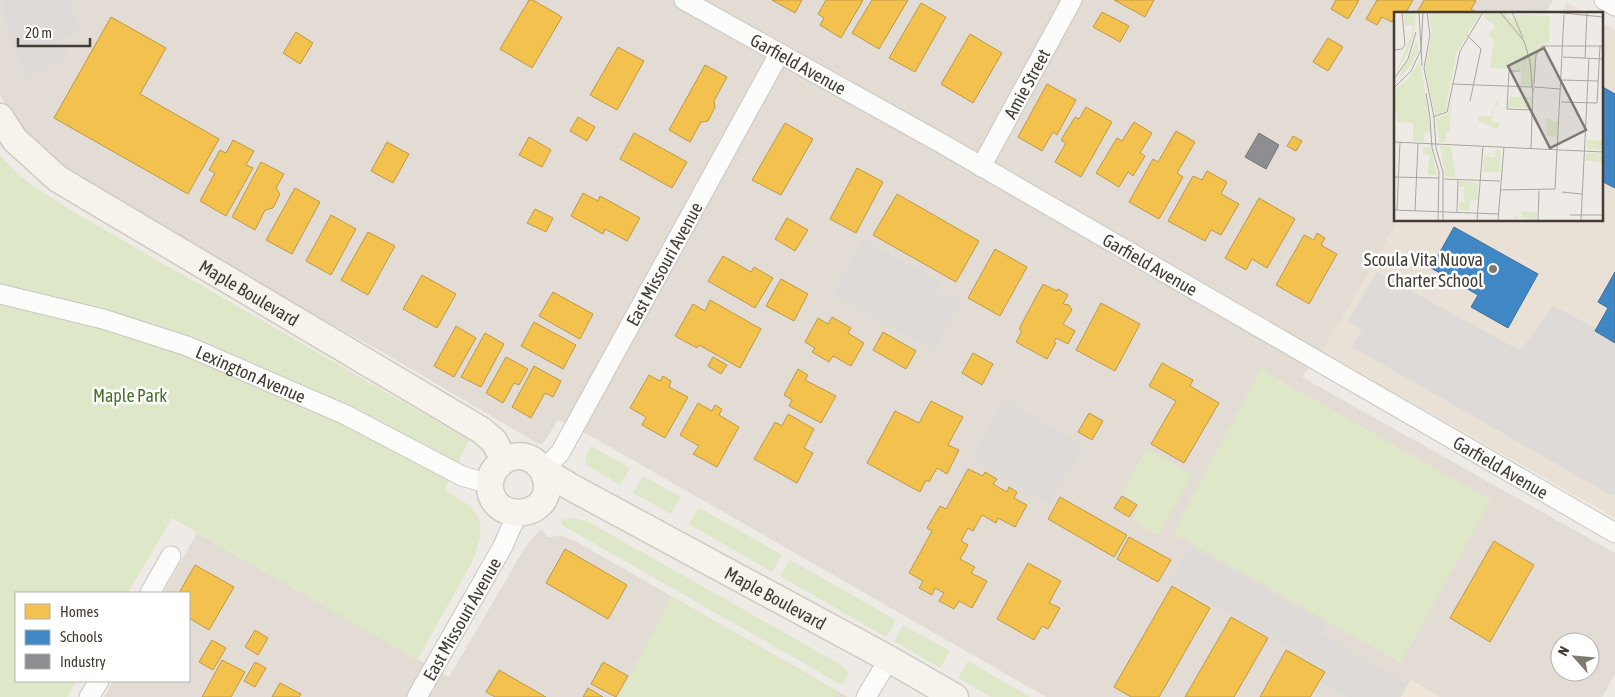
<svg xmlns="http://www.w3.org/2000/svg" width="1615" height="697" font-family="'Asap Condensed',sans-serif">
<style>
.residential{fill:#e2dcd4;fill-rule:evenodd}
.commercial{fill:#f1e5da}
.education{fill:#e9e1d6}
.green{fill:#dee7c8}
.parking{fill:#dddad7}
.homes{fill:#f2c14e;stroke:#be9946}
.schools{fill:#3f88c5;stroke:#40719a}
.industry{fill:#8d8d92;stroke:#777576}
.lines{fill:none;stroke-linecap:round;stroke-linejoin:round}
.street-casing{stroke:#cac7c3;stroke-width:21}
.secondary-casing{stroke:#cfcac1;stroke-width:29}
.street{stroke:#fcfcfb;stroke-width:19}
.secondary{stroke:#f6f3ed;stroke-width:26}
.poi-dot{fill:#7f7973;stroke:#fff;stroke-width:2}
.labels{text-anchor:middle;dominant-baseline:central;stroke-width:5;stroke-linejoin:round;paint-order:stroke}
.street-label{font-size:18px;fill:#433c34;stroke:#fff}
.poi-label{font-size:18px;fill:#433c34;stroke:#fff;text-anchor:end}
.park-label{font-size:18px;fill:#4b712b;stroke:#fff}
.inset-road{fill:none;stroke:#aaa59f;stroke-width:1}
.view{fill:#7f7973;fill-opacity:0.15;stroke:#7f7973;stroke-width:2.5}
.inset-edge{fill:none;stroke:#433c34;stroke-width:2.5}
</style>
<rect width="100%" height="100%" fill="#eeebe7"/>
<!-- residential -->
<g class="residential">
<path d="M0,0H1553L1545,14H1395V220H1399L1322,352L1302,377L1615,553V674L1602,697H1440L1411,680L1401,697H1046L596,439L558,420L545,441L541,444L535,442L384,353L81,186L24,132L9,111L0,95ZM1560,642H1590V672H1560Z"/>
<path d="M541,529L547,537L562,536L575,541L848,697H104L113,681H189V593H163L197,533L449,677L526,546Z"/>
</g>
<!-- commercial -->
<path class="commercial" d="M1411,680L1440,697H1401Z"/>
<!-- education -->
<g class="education">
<path d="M1567,2L1587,14H1561Z"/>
<path d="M1601,22L1615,30V518L1322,352L1399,220H1601Z"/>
</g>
<!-- green -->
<g class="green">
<path d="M0,155C21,181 51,197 79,215L469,440L444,490C481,510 489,520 472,562L417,660L172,518L128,593H16V681H76L67,697H0Z"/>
<path d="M1261,369L1491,500L1401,663L1173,533Z"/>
<path d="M591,446L630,468L620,485L587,465L585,458Z"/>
<path d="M1147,448L1193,474L1158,536L1131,521L1140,505L1122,494Z"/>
<path d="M643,476L681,497L671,514L633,493Z"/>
<path d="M698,507L782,555L772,572L689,524Z"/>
<path d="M572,518L587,521L843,666L849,673L842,685L562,525L561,520Z"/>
<path d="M790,560L896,620L886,637L780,576Z"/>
<path d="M672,597L837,691L834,697H618Z"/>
<path d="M903,625L950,651L940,668L894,641Z"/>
<path d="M968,661L1030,697H991L958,678Z"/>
</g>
<!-- parking -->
<g class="parking">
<path d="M2,0H72L80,33L60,38L69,58L27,78L12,43L4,16Z"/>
<path d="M863,239L941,282L934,295L943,298L949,294L962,301L935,351L833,295Z"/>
<path d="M1377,272L1517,349H1520L1524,346L1553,306L1597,329L1595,332L1615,343V495L1609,494L1352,347L1362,330L1348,321Z"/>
<path d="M1004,400L1084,445L1050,504L971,459Z"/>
<path d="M1189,546L1323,622L1321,634L1406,683L1398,697H1348L1323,683L1329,670L1170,580Z"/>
</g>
<!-- homes -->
<g class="homes">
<path d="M529,0H533L562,17L532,68L500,49Z"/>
<path d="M772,0H802L795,13Z"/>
<path d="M826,0H863L841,38L820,25L824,18L818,14Z"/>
<path d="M872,0H908L879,49L852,33Z"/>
<path d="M1114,0H1154L1145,17Z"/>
<path d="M1336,0H1359L1348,19L1331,9Z"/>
<path d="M1377,0H1413L1405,14L1397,11L1392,22L1382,17L1377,25L1366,19Z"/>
<path d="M1424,0H1473L1476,1L1471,9L1480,14H1416Z"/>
<path d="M921,3L946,17L915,72L889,58Z"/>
<path d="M1102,12L1129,26L1120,42L1093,27Z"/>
<path d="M111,17L166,48L140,94L219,139L188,194L54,118Z"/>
<path d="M296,32L313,43L300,64L283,53Z"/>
<path d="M970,34L1002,53L973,103L941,84Z"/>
<path d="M1328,38L1343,47L1328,71L1313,62Z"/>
<path d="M618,47L644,61L617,110L590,95Z"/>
<path d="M705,65L727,77L714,101L715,107L708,121L701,122L690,142L669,130Z"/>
<path d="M1047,84L1076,100L1057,135L1053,132L1042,151L1018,137Z"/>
<path d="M1086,107L1112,122L1081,177L1055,162L1066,143L1061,140L1075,117L1079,119Z"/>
<path d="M578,117L595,127L587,141L570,131Z"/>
<path d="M1134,122L1152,133L1140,153L1145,156L1133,176L1128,172L1119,187L1096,173L1117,138L1122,141Z"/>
<path d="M785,123L813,139L781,195L752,180Z"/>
<path d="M1176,131L1195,142L1177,173L1183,177L1159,219L1129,202L1153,159L1158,162Z"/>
<path d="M634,133L687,162L672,188L620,159Z"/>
<path d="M1293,136L1302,141L1296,151L1287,146Z"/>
<path d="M529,137L551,150L542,167L519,155Z"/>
<path d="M233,140L254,151L246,165L253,168L226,216L200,201L215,173L209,170L220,150L226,153Z"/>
<path d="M387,142L409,154L393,183L371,171Z"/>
<path d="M261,162L284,174L276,188L280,194L273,208L265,210L255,230L232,217Z"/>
<path d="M857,168L883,182L856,233L830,219Z"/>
<path d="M1207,171L1227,182L1221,194L1239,204L1221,235L1211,230L1205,241L1168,221L1193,176L1202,180Z"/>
<path d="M295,188L320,202L292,254L266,240Z"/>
<path d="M583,193L598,201L600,196L640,218L627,241L605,229L603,234L571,216Z"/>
<path d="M897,194L979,241L956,282L873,235Z"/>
<path d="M1259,198L1295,219L1267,268L1252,259L1246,270L1225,258Z"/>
<path d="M535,209L553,218L546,232L527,223Z"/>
<path d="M331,215L356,229L331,275L306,261Z"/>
<path d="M787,218L808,230L795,251L775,239Z"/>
<path d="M368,232L395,246L368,295L341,280Z"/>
<path d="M1317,233L1325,238L1321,245L1337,254L1309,304L1276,285L1304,235L1314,240Z"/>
<path d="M995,249L1027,267L1000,316L968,298Z"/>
<path d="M723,256L751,272L754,267L773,278L755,308L708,281Z"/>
<path d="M422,275L456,294L437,328L403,309Z"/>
<path d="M781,279L808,294L794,321L766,306Z"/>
<path d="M1043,284L1057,291L1058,289L1068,295L1063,304L1069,305L1072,310L1063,324L1075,331L1068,344L1056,338L1054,342L1056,343L1047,359L1016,342L1022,331L1019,329Z"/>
<path d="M553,292L593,314L580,339L539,316Z"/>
<path d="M710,300L761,329L740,368L699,345L697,348L675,336L693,304L705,311Z"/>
<path d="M1101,303L1140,324L1115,371L1076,350Z"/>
<path d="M832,317L851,328L848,333L864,343L851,366L833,356L829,362L812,352L815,348L805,342L818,318L828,324Z"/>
<path d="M534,322L576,345L563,369L521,346Z"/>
<path d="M456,326L476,338L454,377L434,366Z"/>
<path d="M883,332L916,351L906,369L873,350Z"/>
<path d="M485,333L504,344L481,387L461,377Z"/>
<path d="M973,353L993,364L982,385L962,373Z"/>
<path d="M506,357L528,369L519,385L514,383L503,403L486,393Z"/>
<path d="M713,357L727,365L721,374L708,366Z"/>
<path d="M1162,363L1193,380L1190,386L1219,403L1184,463L1151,444L1176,401L1149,386Z"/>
<path d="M534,366L561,381L553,397L545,393L531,418L512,407Z"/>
<path d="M798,369L808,375L805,380L836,396L821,423L789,406L792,400L784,395Z"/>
<path d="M649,375L660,381L663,376L671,381L669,387L688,397L665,438L642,425L646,417L630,408Z"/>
<path d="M931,401L963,417L948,445L959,450L947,474L937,468L929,482L926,480L920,492L867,463L895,411L919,423Z"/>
<path d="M698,403L712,411L715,405L722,409L719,415L739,427L717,467L693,454L699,446L680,435Z"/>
<path d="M1089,413L1103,421L1092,440L1078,432Z"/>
<path d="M788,414L814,429L804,448L813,453L797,483L754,459L775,422L782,426Z"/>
<path d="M968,469L983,476L985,472L997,479L993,484L1007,492L1009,487L1017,492L1014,498L1027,505L1015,527L998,518L996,523L982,515L973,531L968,528L961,541L968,545L960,559L975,567L971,573L987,581L972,608L959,601L954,609L939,601L944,593L935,588L932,595L919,588L923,581L909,573L932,531L927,528L940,506L946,509Z"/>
<path d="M1122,496L1137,505L1129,517L1114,508Z"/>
<path d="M1060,497L1127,535L1114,557L1048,519Z"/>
<path d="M1129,537L1171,560L1158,582L1117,559Z"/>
<path d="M1494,541L1534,565L1490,642L1450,618Z"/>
<path d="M565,549L627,585L608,619L546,583Z"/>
<path d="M1028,563L1061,581L1049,603L1060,608L1048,629L1042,626L1034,640L997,619Z"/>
<path d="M195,565L234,587L209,630L189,618V593H179Z"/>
<path d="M1172,586L1210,608L1159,697H1131L1114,687Z"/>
<path d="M1231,617L1268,638L1234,697H1185Z"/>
<path d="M255,630L268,638L258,655L245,647Z"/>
<path d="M212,640L226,648L213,670L199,662Z"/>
<path d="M1286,650L1325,672L1310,697H1260Z"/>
<path d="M222,660L245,672L231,697H202Z"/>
<path d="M255,662L266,668L255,687L244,681Z"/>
<path d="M603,662L628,676L616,697L591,684Z"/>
<path d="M499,670L546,697H495L486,692Z"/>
<path d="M280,683L301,694L299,697H272Z"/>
<path d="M588,688L603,697H583Z"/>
</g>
<!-- schools -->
<g class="schools">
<path d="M1601,86L1615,94V188L1601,181Z"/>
<path d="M1454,227L1538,274L1508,328L1471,307L1478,295L1431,268Z"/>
<path d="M1615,272V343L1595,331L1608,308L1598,302Z"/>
</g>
<!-- industry -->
<path class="industry" d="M1259,133L1279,145L1266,169L1245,157Z"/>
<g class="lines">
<defs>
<g id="street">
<path id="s1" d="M684,0L941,143L1615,533"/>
<path d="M1604,0L1615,6"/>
<path id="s2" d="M981,167L1072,0"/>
<path id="s3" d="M0,294L103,319L187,346L346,415L462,476L490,484"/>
<path id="s4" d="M543,470L560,453L779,54"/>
<path d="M150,593L171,556"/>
<path d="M89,697L99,681"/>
<path id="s5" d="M417,697L503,546L517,514"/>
<path d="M866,697L889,659"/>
</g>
<g id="secondary">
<path id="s6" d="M0,117L15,140L58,179L481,430L494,441L504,460"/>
<path id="s7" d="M543,470C544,474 547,480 547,485C548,522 488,522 490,484C490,476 494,469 500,464C507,456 521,454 531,459C536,461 539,467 543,469C551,476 560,480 569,486L889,659L955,697"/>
</g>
</defs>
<!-- street casing -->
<use href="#street" class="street-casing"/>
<!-- secondary casing -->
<use href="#secondary" class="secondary-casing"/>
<!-- street -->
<use href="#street" class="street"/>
<!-- secondary -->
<use href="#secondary" class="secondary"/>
</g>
<!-- markers -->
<circle class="poi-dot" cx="1493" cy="269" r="5"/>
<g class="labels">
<!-- street labels -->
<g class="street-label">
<text stroke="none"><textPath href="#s1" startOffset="131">Garfield Avenue</textPath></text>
<text stroke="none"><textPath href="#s2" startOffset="95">Amie Street</textPath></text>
<text stroke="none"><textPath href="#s4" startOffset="240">East Missouri Avenue</textPath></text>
<text stroke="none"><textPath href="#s1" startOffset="536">Garfield Avenue</textPath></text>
<text stroke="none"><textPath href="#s6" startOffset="308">Maple Boulevard</textPath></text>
<text stroke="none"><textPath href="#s3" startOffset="264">Lexington Avenue</textPath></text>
<text stroke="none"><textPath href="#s1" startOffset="941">Garfield Avenue</textPath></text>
<text stroke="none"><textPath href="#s7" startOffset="444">Maple Boulevard</textPath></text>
<text stroke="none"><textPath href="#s5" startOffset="90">East Missouri Avenue</textPath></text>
</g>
<!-- poi labels -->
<g class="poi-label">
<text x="1483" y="259">Scoula Vita Nuova<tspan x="1483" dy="21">Charter School</tspan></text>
</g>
<!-- park labels -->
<g class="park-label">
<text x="130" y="395">Maple Park</text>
</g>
</g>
<!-- overview -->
<g transform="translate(1394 12)">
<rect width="209" height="209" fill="#eeebe7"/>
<path d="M9,0H22L21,19L13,42L0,65L18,21L19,13H11ZM35,0H87L62,42L51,100L41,103L31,56L38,21ZM91,0H110L119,8L122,3L156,4L155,30L147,33L142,40L139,71L136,73L127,74V58L96,56L100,28L94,23L101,14L88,3ZM23,29L24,39L19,51L0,73ZM26,48L37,120L30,121V130L19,129V111L3,110V101H0V78L14,67ZM138,78L137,96L114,95L115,85H137ZM58,86L55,120H52V130H45L42,107L54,102ZM102,89L105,93L101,94L98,109L107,111L103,117L84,109V105L97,104ZM157,106V109H164L163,125L152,124L153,107ZM192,128L209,129V138L193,137ZM25,134L37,136L43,163H34L35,143L29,142V135ZM46,134L57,135L62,166L51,164ZM102,137L107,139L105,160H89L90,145H101ZM192,141L209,142V150L190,149ZM66,169L84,171L83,188H76L75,199L65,198V192L73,188H70V175H64ZM128,199L143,200L142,208L125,205L119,208L124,200L123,204L127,205Z" fill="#dee7c8"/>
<path class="inset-road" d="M25,0L28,54M33,0L36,23L30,56L40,105M106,0L130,29L136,49L138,73M118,0L129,26M159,0L209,5M73,23L87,37L76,89M0,38L8,37L11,33L8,0M169,45L209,47M191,46L193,0M126,59H115L113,97L139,98M0,67L14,47L22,20M168,68L204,69M58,72L137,75M140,75L167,77M0,76L17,59L27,38L29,0M140,79L137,74L140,71L142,43L148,34H209M32,81L36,106M167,90L203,91L206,34M39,105L53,100L66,39L89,0M40,105L42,136L49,160V208M36,106L38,136L45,160L44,208M0,130L209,140M137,136L139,73M0,165L45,166M50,167L106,169M106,178L161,177L170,3M168,180L188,182M0,198L105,202M3,198L6,130M21,199L24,131M63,200L64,167M176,203H209M83,208L89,134M104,208L110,135M144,208L145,179M187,208L195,46"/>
<path class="view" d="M150,36L192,118L156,136L114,54Z"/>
<rect width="209" height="209" class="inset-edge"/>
</g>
<!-- legend -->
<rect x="15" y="592" width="175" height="90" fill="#ffffff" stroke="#b4b1ae"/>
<rect x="25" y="604" width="25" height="15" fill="#f2c14e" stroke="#b4b1ae"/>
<text x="60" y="617" font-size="15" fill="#433c34">Homes</text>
<rect x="25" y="630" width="25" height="15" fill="#3f88c5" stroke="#b4b1ae"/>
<text x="60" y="642" font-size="15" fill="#433c34">Schools</text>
<rect x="25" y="654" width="25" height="15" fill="#8d8d92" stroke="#b4b1ae"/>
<text x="60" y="667" font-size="15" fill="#433c34">Industry</text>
<!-- north arrow -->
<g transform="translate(1575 657) rotate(297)"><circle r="24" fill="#ffffff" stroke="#b4b1ae"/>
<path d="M0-4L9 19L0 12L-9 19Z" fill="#7f7973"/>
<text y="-8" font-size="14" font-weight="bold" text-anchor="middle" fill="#433c34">N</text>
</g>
<!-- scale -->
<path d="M18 38v8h72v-8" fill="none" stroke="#433c34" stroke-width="2.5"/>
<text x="25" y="38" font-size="15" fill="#433c34" stroke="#ffffff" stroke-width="4" paint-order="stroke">20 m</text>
</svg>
